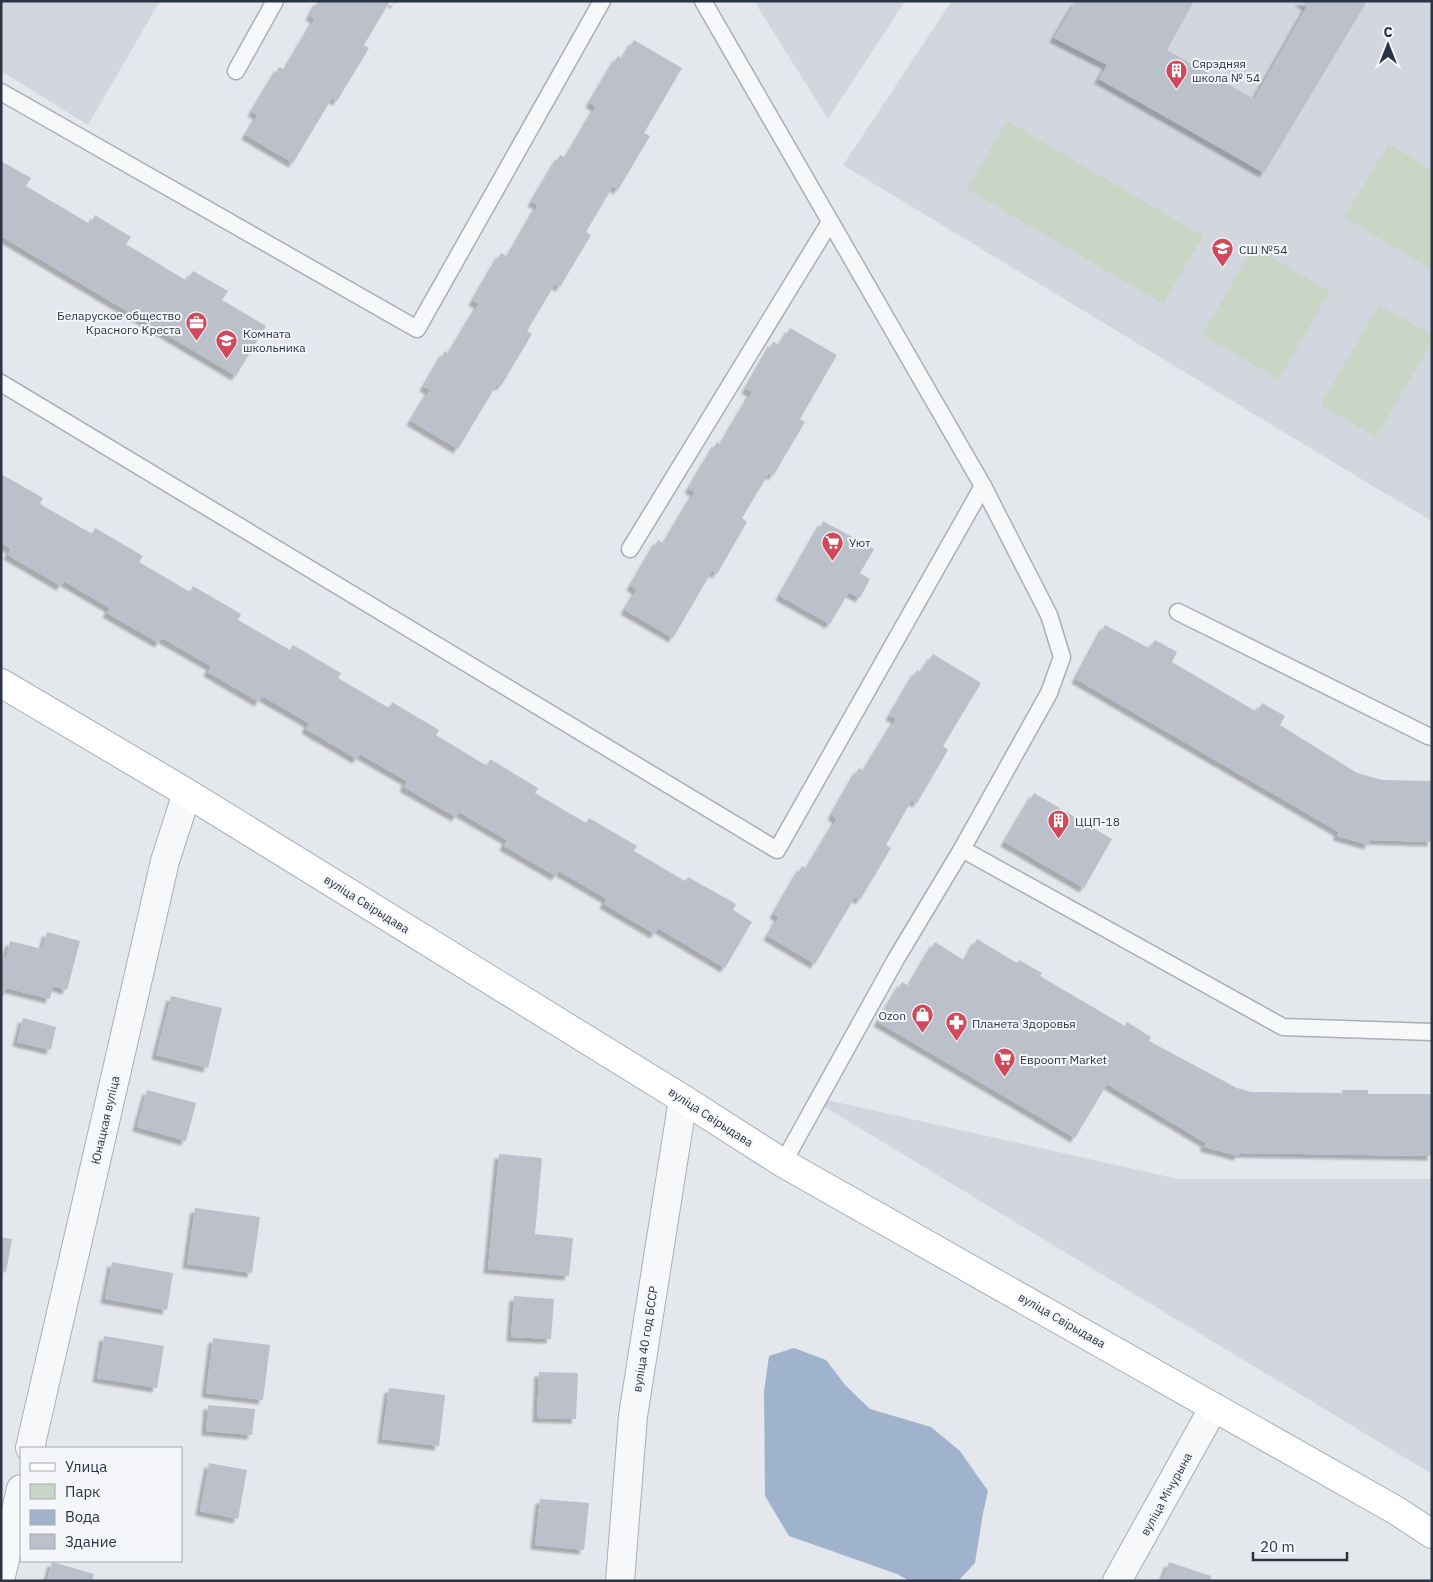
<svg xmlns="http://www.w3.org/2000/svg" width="1433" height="1582" font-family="'IBM Plex Sans',sans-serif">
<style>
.built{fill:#d2d6de}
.green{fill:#c9d6c5}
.water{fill:#9fb4cc}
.building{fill:#bbc0ca;filter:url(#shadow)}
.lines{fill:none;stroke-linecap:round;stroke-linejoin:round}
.lane-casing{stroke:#a9aeb7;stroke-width:19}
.street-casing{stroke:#a9aeb7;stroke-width:30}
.secondary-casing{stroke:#a9aeb7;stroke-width:30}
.lane{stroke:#f7f8fa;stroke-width:16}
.street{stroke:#f7f8fa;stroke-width:28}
.secondary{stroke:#fff;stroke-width:28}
.labels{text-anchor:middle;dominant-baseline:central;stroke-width:4;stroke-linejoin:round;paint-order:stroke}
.poi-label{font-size:12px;fill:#2b3445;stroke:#f4f6f9;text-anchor:start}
.street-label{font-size:12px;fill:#2b3445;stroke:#f4f6f9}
</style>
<defs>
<filter id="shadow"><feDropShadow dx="-4.5" dy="4.5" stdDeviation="1" flood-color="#0004"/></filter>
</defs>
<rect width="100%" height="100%" fill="#e4e7ec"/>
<!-- built -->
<g class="built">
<path d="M1,1H160L88,125L1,71Z"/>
<path d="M754,1H905L828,119Z"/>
<path d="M952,1H1432V521L1366,482L843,165Z"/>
<path d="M805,1095L1178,1179H1432V1474Z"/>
</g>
<!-- green -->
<g class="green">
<path d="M1007,121L1203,236L1163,304L967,189Z"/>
<path d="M1389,144L1432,170V270L1344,217Z"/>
<path d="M1253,247L1330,291L1279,379L1202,335Z"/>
<path d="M1379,305L1432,335V342L1376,437L1320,405Z"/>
</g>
<!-- water -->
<path class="water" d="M794,1348L826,1360L846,1386L870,1409L931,1427L960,1451L988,1491L983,1513L975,1563L958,1581H910L897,1574L789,1536L765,1496L764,1391L769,1356Z"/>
<!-- building -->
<g class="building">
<path d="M318,1H397L395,4L390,1L364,45L369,48L337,101L332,98L293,163L246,135L258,115L252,112L279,67L285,70L315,19L310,16Z"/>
<path d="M1076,1H1194L1167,50L1254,99L1307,6L1299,1H1367L1264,173L1099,79L1107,65L1054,38Z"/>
<path d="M634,40L682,68L644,133L650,136L618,190L613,186L586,232L591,235L560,287L555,284L527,331L532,334L501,386L497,384L458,449L411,421L430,390L424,387L445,351L449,354L479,304L473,301L501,253L508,257L538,205L532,202L560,155L566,158L596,107L590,103L618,56L622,59Z"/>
<path d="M1,161L31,178L26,186L90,224L95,215L131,237L126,244L187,281L193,271L228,291L222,300L266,326L236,376L1,236Z"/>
<path d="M790,328L837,355L800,419L805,422L773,476L769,473L742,518L747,522L717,574L712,571L673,638L625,610L637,590L631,586L658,540L664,544L695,492L689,489L717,442L721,445L752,392L746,389L773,342L780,345Z"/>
<path d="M1,474L43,498L40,504L92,534L95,528L143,556L139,562L190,592L193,586L241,614L238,620L290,650L293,645L341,673L338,678L389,708L392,702L439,730L436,735L487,766L490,759L538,788L535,793L586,823L589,818L637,846L634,851L685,881L688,877L736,904L733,910L752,922L725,968L658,928L655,934L604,904L607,899L559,871L556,876L504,846L507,840L459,812L456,817L404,787L407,781L360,754L357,759L306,729L309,723L262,696L259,702L208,672L211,666L162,638L159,643L107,613L110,608L64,581L61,586L8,555L11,549L1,543Z"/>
<path d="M823,521L874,549L860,573L870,579L860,598L849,592L830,624L780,596Z"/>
<path d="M1105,625L1149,648L1155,640L1177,652L1172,662L1257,712L1262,703L1285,716L1280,725L1357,773L1382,780L1432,781V842L1370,840L1369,845L1337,836L1339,832L1076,679Z"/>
<path d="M933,654L981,683L943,746L948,750L917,803L912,800L886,845L891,848L860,900L855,897L815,964L768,936L779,917L774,914L802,866L807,869L837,819L832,815L859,768L864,771L896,719L890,716L917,670L921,673Z"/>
<path d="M1034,793L1112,839L1084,888L1005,842Z"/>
<path d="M47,932L80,941L67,990L53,986L50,999L6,988L3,997H1V957L6,958L10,941L42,949Z"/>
<path d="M977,939L1017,963L1019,960L1042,973L1040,976L1125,1026L1127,1022L1151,1037L1149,1041L1237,1088L1251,1092L1342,1093V1090H1368V1094H1432V1156L1240,1153L1238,1156L1204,1147L1206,1143L1107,1084L1075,1138L878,1022L902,982L909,986L935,942L965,961Z"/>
<path d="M171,996L222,1008L208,1068L156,1055Z"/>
<path d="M23,1018L56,1027L51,1050L17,1042Z"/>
<path d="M147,1090L196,1103L186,1141L137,1127Z"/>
<path d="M499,1154L542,1158L535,1234L573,1238L569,1276L488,1269Z"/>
<path d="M195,1208L260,1217L252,1273L187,1264Z"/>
<path d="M1,1237L12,1239L6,1272L1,1271Z"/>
<path d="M112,1262L173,1273L167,1310L105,1299Z"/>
<path d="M514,1296L554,1299L551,1339L511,1337Z"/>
<path d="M104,1336L164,1346L157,1388L97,1378Z"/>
<path d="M213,1338L270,1345L263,1400L206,1393Z"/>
<path d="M539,1372L578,1373L576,1419L537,1418Z"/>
<path d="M389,1388L445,1395L439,1446L382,1439Z"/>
<path d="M208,1405L255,1409L252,1435L206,1431Z"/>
<path d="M209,1463L247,1470L238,1519L200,1511Z"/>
<path d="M540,1499L589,1503L584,1550L535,1545Z"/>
<path d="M52,1562L94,1574L92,1581H47Z"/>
<path d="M1169,1562L1211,1576L1210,1581H1162Z"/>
</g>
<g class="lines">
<defs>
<g id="lane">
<path d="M703,1L983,486L1049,615L1062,657L1049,693L962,849L896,959L783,1163"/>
<path d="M236,71L275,1"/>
<path d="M1,92L417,329L602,1"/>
<path d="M1,383L777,850L983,486"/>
<path d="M630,549L830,222"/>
<path d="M1178,612L1428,736L1432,737"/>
<path d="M962,849L1283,1027L1432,1032"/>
</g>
<g id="street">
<path d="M30,1448L165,861L187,793"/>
<path d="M1,1576L21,1489"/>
<path d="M620,1581L633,1416L683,1099"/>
<path d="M1117,1581L1214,1407"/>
</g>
<path id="secondary" d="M1,683L187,793L683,1099L783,1163L1397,1511L1432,1534"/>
</defs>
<!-- lane casing -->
<use href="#lane" class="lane-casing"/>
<!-- street casing -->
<use href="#street" class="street-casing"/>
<!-- secondary casing -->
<use href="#secondary" class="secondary-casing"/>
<!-- lane -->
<use href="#lane" class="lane"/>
<!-- street -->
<use href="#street" class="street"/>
<!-- secondary -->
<use href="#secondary" class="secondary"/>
</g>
<!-- icons -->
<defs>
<symbol id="building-pin" viewBox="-11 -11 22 30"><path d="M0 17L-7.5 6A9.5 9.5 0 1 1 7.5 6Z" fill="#d1495b" stroke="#f4f6f9"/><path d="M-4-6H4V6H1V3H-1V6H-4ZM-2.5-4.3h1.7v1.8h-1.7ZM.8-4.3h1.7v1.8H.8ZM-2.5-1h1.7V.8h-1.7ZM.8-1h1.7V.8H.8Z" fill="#fff"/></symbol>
<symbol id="school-pin" viewBox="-11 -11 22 30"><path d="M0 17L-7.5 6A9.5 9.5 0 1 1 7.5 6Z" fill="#d1495b" stroke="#f4f6f9"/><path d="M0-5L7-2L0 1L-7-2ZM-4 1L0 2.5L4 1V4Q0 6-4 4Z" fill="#fff"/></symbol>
<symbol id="office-pin" viewBox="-11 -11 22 30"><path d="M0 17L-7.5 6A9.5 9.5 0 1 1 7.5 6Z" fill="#d1495b" stroke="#f4f6f9"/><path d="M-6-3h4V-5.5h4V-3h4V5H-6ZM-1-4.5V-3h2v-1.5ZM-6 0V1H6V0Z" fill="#fff"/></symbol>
<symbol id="supermarket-pin" viewBox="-11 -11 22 30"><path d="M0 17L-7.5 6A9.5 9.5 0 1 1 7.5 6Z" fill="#d1495b" stroke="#f4f6f9"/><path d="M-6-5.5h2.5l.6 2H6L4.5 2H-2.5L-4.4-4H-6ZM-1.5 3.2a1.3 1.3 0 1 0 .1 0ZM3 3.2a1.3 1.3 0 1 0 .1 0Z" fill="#fff"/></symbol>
<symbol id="shop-pin" viewBox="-11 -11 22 30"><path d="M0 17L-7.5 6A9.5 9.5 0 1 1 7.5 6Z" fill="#d1495b" stroke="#f4f6f9"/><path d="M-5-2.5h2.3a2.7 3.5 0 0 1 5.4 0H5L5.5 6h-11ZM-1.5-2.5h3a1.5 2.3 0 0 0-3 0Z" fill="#fff"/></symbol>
<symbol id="pharmacy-pin" viewBox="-11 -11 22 30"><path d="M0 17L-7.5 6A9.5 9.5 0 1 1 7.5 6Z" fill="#d1495b" stroke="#f4f6f9"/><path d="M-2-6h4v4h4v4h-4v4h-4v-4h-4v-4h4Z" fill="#fff"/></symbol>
</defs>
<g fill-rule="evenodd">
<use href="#building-pin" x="1164" y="58" width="25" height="34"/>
<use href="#school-pin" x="1210" y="236" width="25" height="34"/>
<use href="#office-pin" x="184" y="310" width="25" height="34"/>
<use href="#school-pin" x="214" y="328" width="25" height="34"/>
<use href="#supermarket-pin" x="820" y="530" width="25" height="34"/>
<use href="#building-pin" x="1046" y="808" width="25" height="34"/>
<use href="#shop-pin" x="910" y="1002" width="25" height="34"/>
<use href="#pharmacy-pin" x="944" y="1010" width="25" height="34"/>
<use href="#supermarket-pin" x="992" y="1046" width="25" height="34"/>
</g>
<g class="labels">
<!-- poi labels -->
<g class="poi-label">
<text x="1192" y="63">Сярэдняя<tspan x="1192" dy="14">школа № 54</tspan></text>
<text x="1239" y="249">СШ №54</text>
<text x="181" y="315" text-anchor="end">Беларуское общество<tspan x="181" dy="14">Красного Креста</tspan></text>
<text x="243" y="333">Комната<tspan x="243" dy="14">школьника</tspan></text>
<text x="849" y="542">Уют</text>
<text x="1075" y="821">ЦЦП-18</text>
<text x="906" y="1015" text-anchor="end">Ozon</text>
<text x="972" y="1023">Планета Здоровья</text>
<text x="1020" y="1059">Евроопт Market</text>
</g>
<!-- street labels -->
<g class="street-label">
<text transform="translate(367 904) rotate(32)">вуліца Свірыдава</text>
<text transform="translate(711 1117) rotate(33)">вуліца Свірыдава</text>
<text transform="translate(105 1120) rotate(-77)">Юнацкая вуліца</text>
<text transform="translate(1062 1320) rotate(30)">вуліца Свірыдава</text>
<text transform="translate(645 1339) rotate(-81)">вуліца 40 год БССР</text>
<text transform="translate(1166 1494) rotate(-61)">вуліца Мічурына</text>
</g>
</g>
<!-- border -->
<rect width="1433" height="1582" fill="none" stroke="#2b3445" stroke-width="5"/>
<!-- legend -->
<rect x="20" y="1447" width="162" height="115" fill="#f4f6f9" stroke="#a4a8b1"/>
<rect x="30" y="1463" width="25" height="8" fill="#ffffff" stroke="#a4a8b1"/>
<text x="65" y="1472" font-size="15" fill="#2b3445">Улица</text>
<rect x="30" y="1484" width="25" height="15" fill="#c9d6c5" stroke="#a4a8b1"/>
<text x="65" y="1497" font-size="15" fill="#2b3445">Парк</text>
<rect x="30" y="1510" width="25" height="15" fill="#9fb4cc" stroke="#a4a8b1"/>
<text x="65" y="1522" font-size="15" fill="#2b3445">Вода</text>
<rect x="30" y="1534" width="25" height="15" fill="#bbc0ca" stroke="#a4a8b1"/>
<text x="65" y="1547" font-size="15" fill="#2b3445">Здание</text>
<!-- north arrow -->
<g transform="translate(1388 45)" stroke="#f4f6f9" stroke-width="4" paint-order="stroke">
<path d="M0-4L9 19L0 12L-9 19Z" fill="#2b3445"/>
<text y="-8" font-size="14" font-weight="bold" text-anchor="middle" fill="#2b3445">С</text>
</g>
<!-- scale -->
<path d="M1253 1552v8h94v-8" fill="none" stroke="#2b3445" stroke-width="2.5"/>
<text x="1260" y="1552" font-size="15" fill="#2b3445" stroke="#f4f6f9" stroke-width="4" paint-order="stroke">20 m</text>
</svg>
